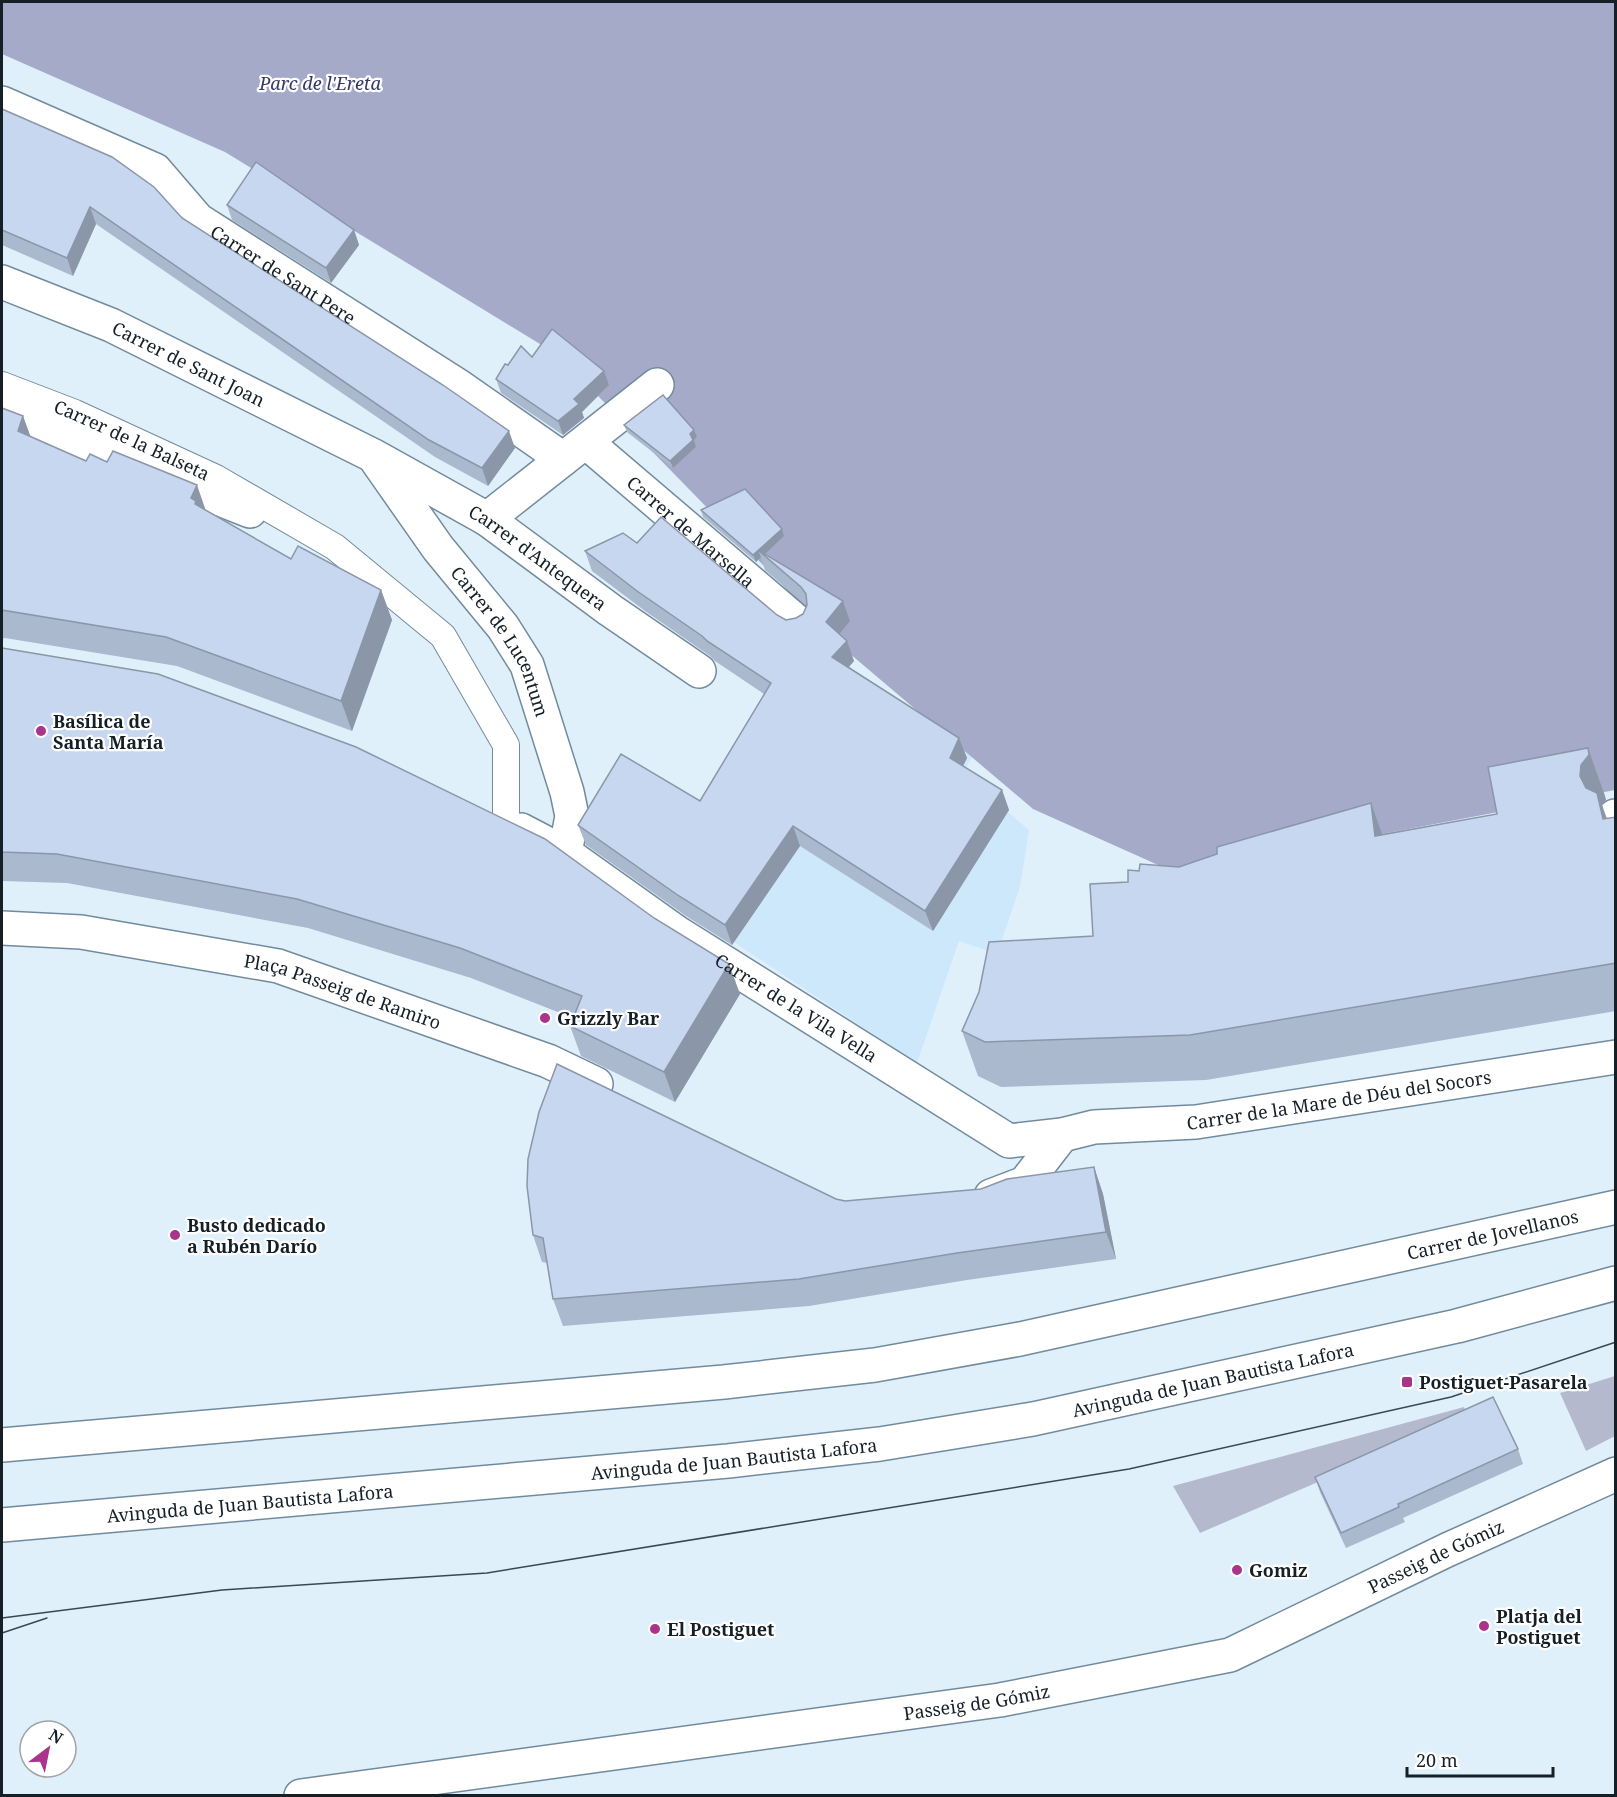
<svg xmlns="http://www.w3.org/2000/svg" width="1617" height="1797" font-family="'Noto Serif',serif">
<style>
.built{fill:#cde8fb}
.green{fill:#b5b9ce}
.forest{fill:#a5aac9}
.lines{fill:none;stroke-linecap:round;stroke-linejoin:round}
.lane-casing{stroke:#728b9c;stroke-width:28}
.street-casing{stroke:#728b9c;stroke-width:36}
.primary-casing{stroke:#728b9c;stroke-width:36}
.lane{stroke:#fff;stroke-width:26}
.street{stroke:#fff;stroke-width:33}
.primary{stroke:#fff;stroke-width:33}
.tram{stroke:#3c474f;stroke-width:1.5}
.wall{fill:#abb9ce}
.shaded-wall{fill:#8b96a8}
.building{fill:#c7d7f0;stroke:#8b96a8;stroke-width:1.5}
.poi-dot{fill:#a9348c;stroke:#fff;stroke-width:2}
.labels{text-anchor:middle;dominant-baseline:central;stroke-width:4.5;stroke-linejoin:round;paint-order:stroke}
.park-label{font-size:18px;font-style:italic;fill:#343863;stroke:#fff}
.street-label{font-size:18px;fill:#151f26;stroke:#fff}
.poi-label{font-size:18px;font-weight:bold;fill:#151f26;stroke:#fff;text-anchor:start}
</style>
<rect width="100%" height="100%" fill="#e0f0fb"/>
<!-- built -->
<path class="built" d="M895,704L975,753L963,773L1029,830L1020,887L997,954L959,941L917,1063L585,844L634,765L704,811Z"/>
<!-- green -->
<g class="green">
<path d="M1615,1376V1436L1586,1451L1560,1393Z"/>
<path d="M1464,1407L1466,1412L1318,1482L1200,1533L1173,1486Z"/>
</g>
<!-- forest -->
<path class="forest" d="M2,2H1615V790L1176,873L1033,809L849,653L558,355L225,152L2,54Z"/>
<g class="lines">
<defs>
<g id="lane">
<path id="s1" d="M2,385L75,413L216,478L335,547L443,636L506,745V823"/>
</g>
<g id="street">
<path id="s2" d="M2,103L155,170L198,220L460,387L563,459"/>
<path id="s3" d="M2,282L111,325L372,455L487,519L610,610L699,671"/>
<path d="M2,414L61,436L250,511"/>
<path id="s4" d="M586,442L796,621"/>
<path id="s5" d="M377,461L438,548L503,627L527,665L567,792L572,816L565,853"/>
<path d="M487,519L657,385"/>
<path d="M1615,816L1616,820"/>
<path id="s6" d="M521,830L565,853L676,932L1009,1141L1062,1135L1094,1127L1196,1122L1616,1057"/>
<path id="s7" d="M2,928L81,932L278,966L548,1061L596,1084"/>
<path d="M991,1196L1025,1183L1062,1135"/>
<path id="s8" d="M301,1796L1000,1700L1230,1655L1447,1550L1616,1474"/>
</g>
<g id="primary">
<path id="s9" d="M2,1445L724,1382L875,1365L1020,1339L1616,1207"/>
<path id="s10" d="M2,1525L728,1461L880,1444L1033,1419L1457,1326L1616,1283"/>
</g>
</defs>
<!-- lane casing -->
<use href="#lane" class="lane-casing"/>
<!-- street casing -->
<use href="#street" class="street-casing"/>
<!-- primary casing -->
<use href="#primary" class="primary-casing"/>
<!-- lane -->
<use href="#lane" class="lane"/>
<!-- street -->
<use href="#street" class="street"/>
<!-- primary -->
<use href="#primary" class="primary"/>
<!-- tram -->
<g class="tram">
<path d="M2,1618L222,1590L487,1573L1129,1469L1451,1397L1616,1342"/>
<path d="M2,1633L47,1618"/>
</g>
</g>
<!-- wall -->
<g class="wall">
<path d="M2,109L182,218L515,448L488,486L435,457L96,224L73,276L2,245Z"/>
<path d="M227,205L354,230L359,245L331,283L232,220Z"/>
<path d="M532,357L604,371L609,385L582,412L584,418L563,435L501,393L496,379L508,365Z"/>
<path d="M2,408L23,416L30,437L206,510L291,559L381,590L392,620L352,731L177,666L5,638L2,639Z"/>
<path d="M624,425L697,437L694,440L696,447L673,468L627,432Z"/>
<path d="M701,510L782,529L784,536L764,554L843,601L850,621L839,634L854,661L849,667L959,738L967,758L963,766L1002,790L1009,810L933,931L800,846L732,945L686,916L586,845L578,825L700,801L764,694L715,661L710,656L645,611L592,571L585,551L637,543L786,620L796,618L803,614L807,606L765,570L761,557L756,562L703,517Z"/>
<path d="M2,648L740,994L675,1102L581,1056L570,1026L573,1018L471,978L308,928L67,883L2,881Z"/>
<path d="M1588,748L1604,793L1606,800L1602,805L1606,819L1616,817V1011L1206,1080L1001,1087L978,1076L962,1031L1093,936L1128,882L1139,871L1179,867L1382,834L1497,814Z"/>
<path d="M1094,1167L1103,1194L1116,1259L967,1280L809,1306L563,1326L553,1299L547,1263L542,1262L533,1235L836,1199L845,1201L981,1189Z"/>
<path d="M1518,1449L1523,1464L1403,1518L1405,1522L1346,1548L1320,1492L1315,1477Z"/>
</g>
<!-- shaded-wall -->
<g class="shaded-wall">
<path d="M90,207L96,224L73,276L67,258Z"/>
<path d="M354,230L359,245L331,283L326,268Z"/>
<path d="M604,371L609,385L582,412L584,418L563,435L558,421L574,399Z"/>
<path d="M23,416L34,446L18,431Z"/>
<path d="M694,430L697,437L694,440L696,447L673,468L670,461Z"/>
<path d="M509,431L515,448L488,486L482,468Z"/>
<path d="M197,485L207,514V531L191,498Z"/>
<path d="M782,529L784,536L764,555L758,550L761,557L756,562L753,555Z"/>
<path d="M381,590L392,620L352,731L341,701Z"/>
<path d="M843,601L850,621L833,642L826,622Z"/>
<path d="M847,641L854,661L840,677L832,657Z"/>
<path d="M959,738L967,758L957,778L950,758Z"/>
<path d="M1588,748L1604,793L1606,800L1602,805L1614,838L1597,810L1580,776L1581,765Z"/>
<path d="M1002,790L1009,810L933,931L925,911Z"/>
<path d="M1371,803L1387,848L1375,836Z"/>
<path d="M793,826L800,846L732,945L725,925Z"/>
<path d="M729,964L740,994L675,1102L664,1072Z"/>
<path d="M1094,1167L1103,1194L1116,1259L1106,1232Z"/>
</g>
<!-- building -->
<g class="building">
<path d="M2,109L112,157L154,187L182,218L443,385L509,431L482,468L429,440L90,207L67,258L2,230Z"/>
<path d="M256,162L354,230L326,268L227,205Z"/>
<path d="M552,329L604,371L574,399L579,404L558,421L496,379L505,364L508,365L521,346L532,357Z"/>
<path d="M663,395L694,430L690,434L693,440L670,461L624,425Z"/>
<path d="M2,408L23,416L18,431L86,461L90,454L107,462L113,451L197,485L191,498L196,501L195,504L291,559L298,546L381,590L341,701L166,637L2,610Z"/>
<path d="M745,489L782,529L753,555L701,510Z"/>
<path d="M661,517L777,615L786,620L796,618L803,614L807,605L806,594L801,587L758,550L843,601L826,622L847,641L832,657L959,738L950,758L1002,790L925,911L793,826L725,925L679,896L578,825L621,754L700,801L771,683L707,641L702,636L637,591L585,551L623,533L637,543Z"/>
<path d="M2,648L158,674L356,747L545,839L654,918L729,964L664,1072L570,1026L582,996L460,948L297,899L57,854L2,852Z"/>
<path d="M1588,748L1589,755L1581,765L1580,776L1586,788L1597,793L1603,819L1616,817V963L1190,1035L985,1042L962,1031L979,992L989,942L1093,936L1090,884L1128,882V870L1139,871L1140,864L1179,867L1217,854V847L1371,803L1375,836L1497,814L1488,767Z"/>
<path d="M557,1064L836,1199L845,1201L981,1189L1007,1179L1094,1167L1106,1232L957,1253L799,1279L553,1299L543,1238L533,1235L527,1186L528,1159L539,1112Z"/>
<path d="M1493,1397L1518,1449L1398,1504L1399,1507L1341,1533L1315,1477Z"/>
</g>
<!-- markers -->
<g class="poi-dot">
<circle cx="41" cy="731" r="6"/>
<circle cx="545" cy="1018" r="6"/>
<circle cx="175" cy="1235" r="6"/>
<rect x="1401" y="1376" width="12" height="12" rx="3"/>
<circle cx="1237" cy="1570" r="6"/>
<circle cx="1484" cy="1626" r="6"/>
<circle cx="655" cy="1629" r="6"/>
</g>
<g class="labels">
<!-- park labels -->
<g class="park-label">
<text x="320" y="83">Parc de l'Ereta</text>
</g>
<!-- street labels -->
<g class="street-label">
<text stroke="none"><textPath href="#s2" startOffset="334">Carrer de Sant Pere</textPath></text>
<text stroke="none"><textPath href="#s3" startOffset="204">Carrer de Sant Joan</textPath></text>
<text stroke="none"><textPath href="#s1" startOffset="141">Carrer de la Balseta</textPath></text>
<text stroke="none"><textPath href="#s4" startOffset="138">Carrer de Marsella</textPath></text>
<text stroke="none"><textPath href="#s3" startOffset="604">Carrer d'Antequera</textPath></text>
<text stroke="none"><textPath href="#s5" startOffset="220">Carrer de Lucentum</textPath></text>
<text stroke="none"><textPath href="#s7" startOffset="348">Plaça Passeig de Ramiro</textPath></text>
<text stroke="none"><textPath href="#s6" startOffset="328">Carrer de la Vila Vella</textPath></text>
<text stroke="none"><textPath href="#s6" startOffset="912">Carrer de la Mare de Déu del Socors</textPath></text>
<text stroke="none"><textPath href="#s9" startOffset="1508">Carrer de Jovellanos</textPath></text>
<text stroke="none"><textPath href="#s10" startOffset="1221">Avinguda de Juan Bautista Lafora</textPath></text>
<text stroke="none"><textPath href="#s10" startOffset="735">Avinguda de Juan Bautista Lafora</textPath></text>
<text stroke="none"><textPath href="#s10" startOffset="249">Avinguda de Juan Bautista Lafora</textPath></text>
<text stroke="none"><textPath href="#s8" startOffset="1168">Passeig de Gómiz</textPath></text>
<text stroke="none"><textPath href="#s8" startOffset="682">Passeig de Gómiz</textPath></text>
</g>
<!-- poi labels -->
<g class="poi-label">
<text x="53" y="721">Basílica de<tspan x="53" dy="21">Santa María</tspan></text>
<text x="557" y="1018">Grizzly Bar</text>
<text x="187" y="1225">Busto dedicado<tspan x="187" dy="21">a Rubén Darío</tspan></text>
<text x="1419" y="1382">Postiguet-Pasarela</text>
<text x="1249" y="1570">Gomiz</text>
<text x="1496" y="1616">Platja del<tspan x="1496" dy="21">Postiguet</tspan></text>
<text x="667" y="1629">El Postiguet</text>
</g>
</g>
<!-- border -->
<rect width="1617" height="1797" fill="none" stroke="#151f26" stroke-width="6"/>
<!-- north arrow -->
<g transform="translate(48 1749) rotate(32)"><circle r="28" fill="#ffffff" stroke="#a1a5a8" stroke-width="1.5"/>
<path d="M0-4.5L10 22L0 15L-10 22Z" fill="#a9348c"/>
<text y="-9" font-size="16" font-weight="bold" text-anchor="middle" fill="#151f26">N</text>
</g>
<!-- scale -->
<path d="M1407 1767v9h146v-9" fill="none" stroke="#151f26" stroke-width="3"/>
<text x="1416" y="1767" font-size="18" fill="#151f26" stroke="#ffffff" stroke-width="4.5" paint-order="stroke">20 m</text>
</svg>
